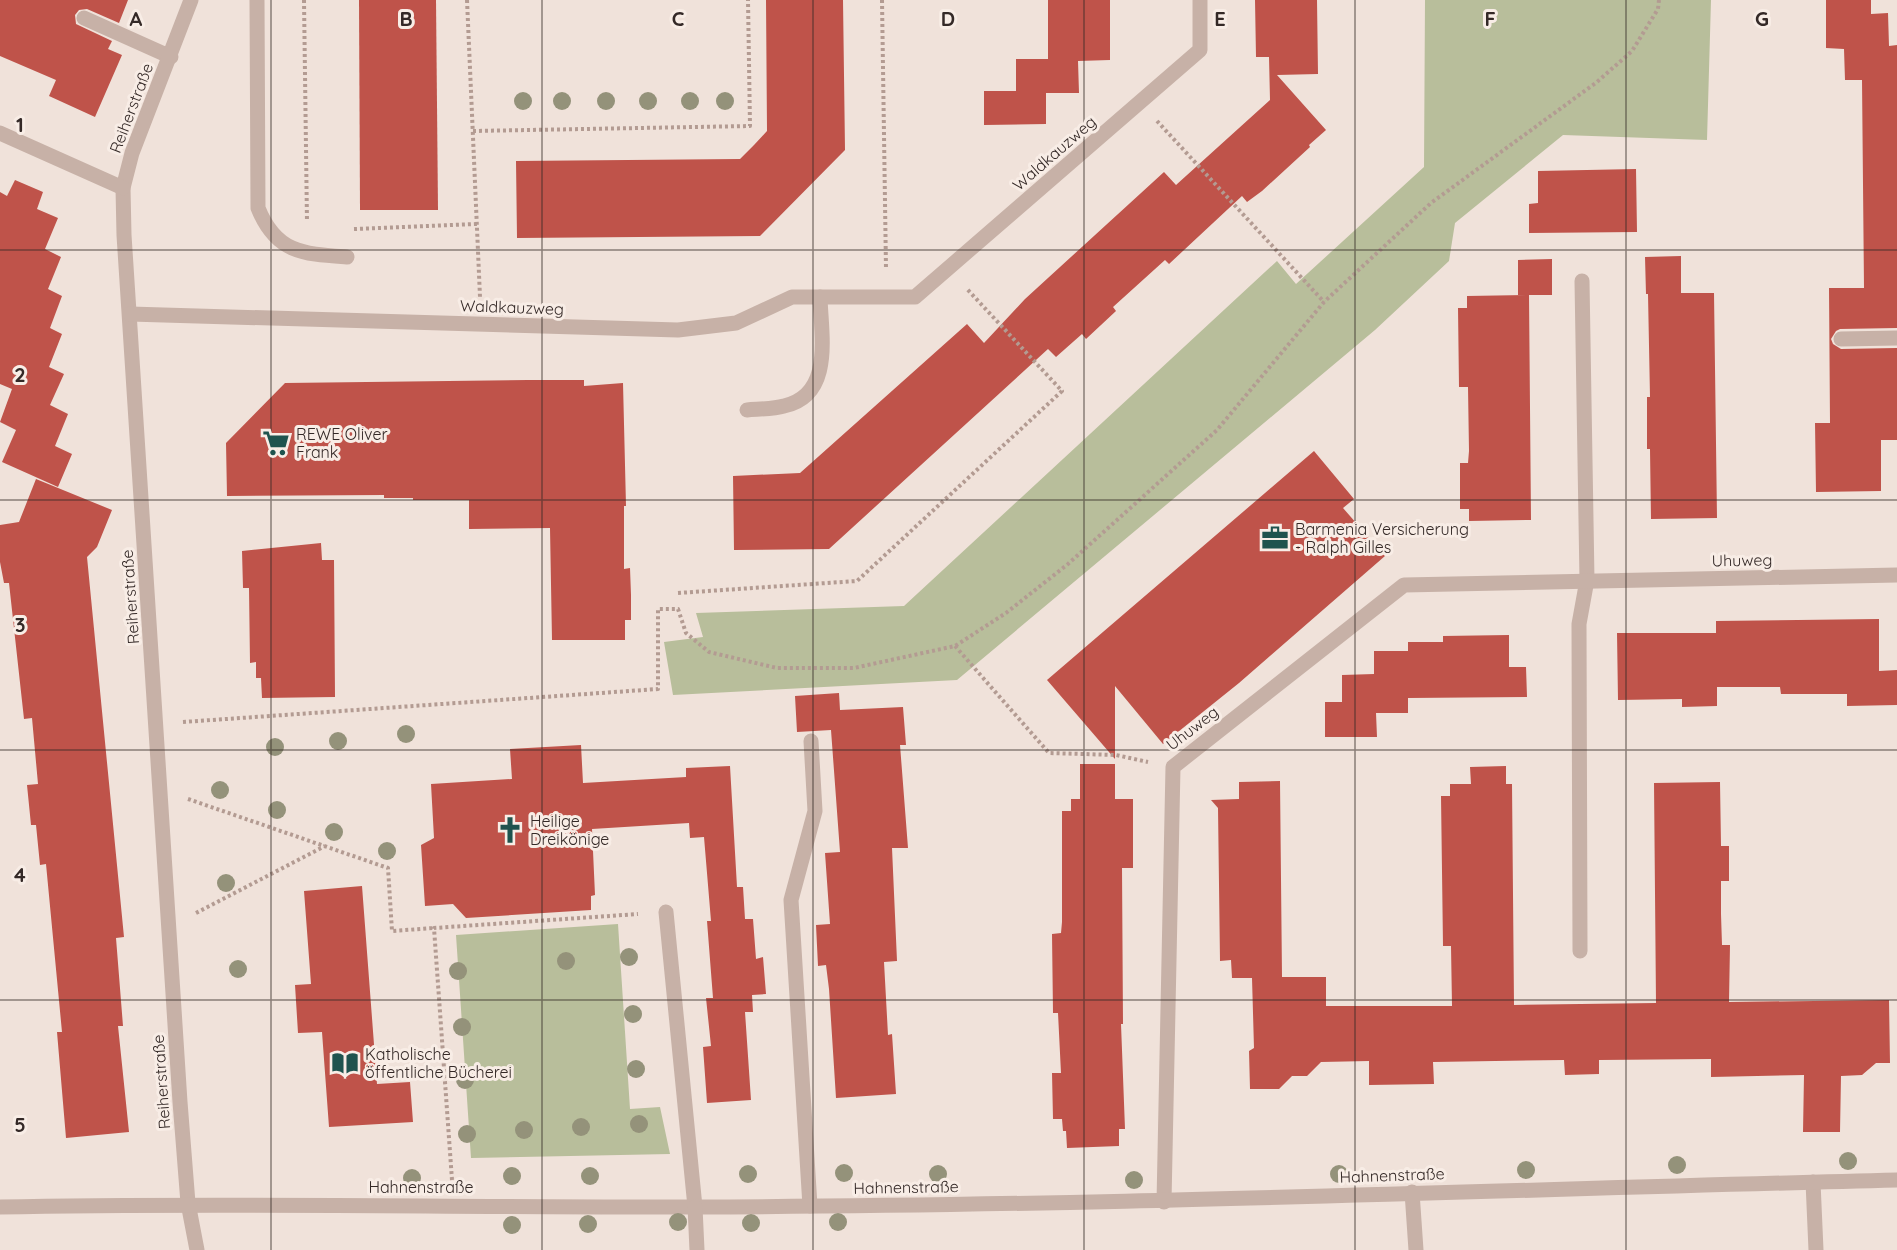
<svg xmlns="http://www.w3.org/2000/svg" width="1897" height="1250" font-family="Quicksand,sans-serif">
<style>
.green{fill:#b8be9b}
.building{fill:#bf534a}
.lines{fill:none;stroke-linecap:round;stroke-linejoin:round}
.path{stroke:#b39b92;stroke-width:4;stroke-dasharray:3 3;stroke-linecap:butt}
.lane{stroke:#c7b1a7;stroke-width:15}
.street{stroke:#c7b1a7;stroke-width:15}
.tree{fill:#94927a}
.grid{fill:none;stroke:#342927;stroke-width:1.5;stroke-opacity:0.55}
.labels{text-anchor:middle;dominant-baseline:central;stroke-width:6;stroke-linejoin:round;paint-order:stroke}
.street-label{font-size:16px;fill:#342927;stroke:#f8ede6}
.poi-label{font-size:16px;fill:#342927;stroke:#f8ede6;text-anchor:start}
.grid-label{font-size:20px;text-anchor:middle;font-weight:bold;fill:#342927;stroke:#f8ede6;stroke-width:6;stroke-linejoin:round;paint-order:stroke}
</style>
<rect width="100%" height="100%" fill="#f0e2da"/>
<!-- green -->
<g class="green">
<path d="M1425,0H1711L1707,140L1563,135L1455,223L1449,261L1375,330L957,680L673,695L664,642L703,637L696,613L904,606L1277,261L1296,284L1424,167Z"/>
<path d="M618,924L630,1109L660,1107L670,1154L471,1158L456,935Z"/>
</g>
<!-- building -->
<g class="building">
<path d="M0,0H128L119,23L87,9L79,10L75,15L76,24L112,41L108,49L122,55L95,117L49,96L56,80L0,56Z"/>
<path d="M359,0H436L438,210H360Z"/>
<path d="M766,0H843L845,150L760,236L517,238L516,161L740,159L754,145L767,131Z"/>
<path d="M1048,0H1110V60L1078,61L1079,93H1046V124L984,125V91H1016V59H1048Z"/>
<path d="M1255,0H1317L1318,74L1277,75L1326,130L1309,145L1310,147L1262,191L1247,202L1242,196L1169,264L1165,260L1113,307L1116,311L1086,339L1082,334L1056,357L1048,349L829,549L734,550L733,476L800,473L967,324L984,343L1025,299L1164,172L1176,185L1270,100L1269,57H1256Z"/>
<path d="M1826,0H1871V14L1888,13L1889,46L1897,45V328L1840,329L1836,331L1831,339L1833,344L1841,349L1897,348V440H1881V491L1816,492L1815,423H1830L1829,288H1864L1862,80H1845L1844,49L1826,48Z"/>
<path d="M1636,169L1637,232L1529,233V204L1538,203V171Z"/>
<path d="M15,180L43,192L37,209L58,218L45,249L61,257L48,289L62,296L50,328L62,334L49,367L64,374L50,405L68,414L55,446L72,454L58,487L2,462L16,430L0,422L12,389L0,384V192L7,196Z"/>
<path d="M1681,256V293H1714L1717,518L1651,519L1650,449H1647V397H1650L1648,294H1646L1645,257Z"/>
<path d="M1552,259V295H1518V260Z"/>
<path d="M1529,295L1531,520L1469,521V509H1460V463H1468L1469,451L1468,387H1459L1458,308H1467V296Z"/>
<path d="M528,380H584V386L623,383L626,506H624V569L630,568L631,595V620H625V640H552L550,528L469,529V500H413V498H384V495L227,496L226,443L285,383Z"/>
<path d="M1314,451L1354,499L1343,508L1385,556L1239,683L1163,744L1115,686V759L1047,680Z"/>
<path d="M36,479L112,510L97,547L87,557L124,937L116,938L123,1026H118L129,1132L66,1138L57,1032H62L46,864L40,865L36,825H31L27,785L38,784L32,718L24,719L9,583H4L0,562V525L19,522Z"/>
<path d="M321,543L322,560H334L335,697L262,698L261,678H256V662L250,663L249,588H243L242,551Z"/>
<path d="M1879,619V671L1897,670V705L1847,706V694H1781L1780,687H1717V706L1682,707V699L1618,700L1617,633H1716V621Z"/>
<path d="M1509,635V667H1526L1527,697L1408,698V713H1376L1377,737H1325V702H1342V675L1374,674V651H1408V642H1443V636Z"/>
<path d="M839,693L840,710L903,707L906,745H900L908,848H892L897,961L884,962L888,1035L892,1034L896,1094L836,1098L829,989L826,965L818,966L816,925L830,924L825,853L840,852L831,730L797,732L795,696Z"/>
<path d="M581,745L583,783L686,777V768L730,766L737,887H743L745,919H753L756,959L763,957L766,994L752,995L753,1012H745L751,1100L707,1103L703,1047L711,1046L706,998H713L707,921H711L704,837L690,838L689,823L592,829L595,895L591,896V910L466,918L453,904L425,906L421,845L434,838L431,784L512,779L510,749Z"/>
<path d="M1080,764H1115V799H1133V868H1122L1123,1024H1121L1125,1129H1119V1146L1067,1148L1066,1131H1063L1062,1119H1053L1052,1073H1061L1058,1013H1053L1052,934L1061,933L1062,922V811H1071V799H1080Z"/>
<path d="M1506,766V784H1512L1514,1005L1656,1003L1654,783L1720,782L1721,846H1729V881H1721V914L1722,945H1730L1729,1002L1889,1000L1890,1063H1876L1862,1075L1841,1076L1840,1132H1803L1804,1075L1711,1077V1059L1599,1060V1074L1565,1075L1564,1060L1433,1062L1434,1084L1369,1085V1061L1321,1062L1307,1076H1292L1279,1089H1250L1249,1051L1254,1048L1252,978H1232L1231,960L1220,961L1218,808L1211,800L1239,799V782L1280,781L1282,977H1326V1006H1452L1451,946H1443L1441,796H1450V784H1471L1470,767Z"/>
<path d="M362,886L377,1084L410,1082L413,1122L329,1127L322,1032L298,1033L295,985L311,984L304,891Z"/>
</g>
<g class="lines">
<!-- path -->
<g class="path">
<path d="M304,0L307,222"/>
<path d="M467,0L480,297"/>
<path d="M882,0L886,269"/>
<path d="M1157,121L1324,302"/>
<path d="M473,131L750,126L748,0"/>
<path d="M354,229L477,224"/>
<path d="M678,593L857,581L1062,391L967,289"/>
<path d="M955,646L1049,753L1116,755L1148,762"/>
<path d="M183,722L658,689V609H678L686,633L709,652L777,668H854L955,646L1006,613L1068,564L1217,430L1324,302L1431,203L1597,82L1632,51L1658,9L1659,0"/>
<path d="M188,799L388,868L392,931L434,928"/>
<path d="M196,913L325,846"/>
<path d="M452,1180L434,928L638,914"/>
</g>
<!-- lane -->
<g class="lane">
<path d="M257,0L258,208C276,253 303,254 347,257"/>
<path d="M84,18L171,57"/>
<path d="M1841,339L1897,338"/>
<path d="M747,410C759,409 773,409 784,406C834,395 821,335 820,297"/>
<path d="M666,912L695,1207"/>
<path d="M810,1206L791,900L815,811L811,741"/>
</g>
<!-- street -->
<g class="street">
<path d="M191,0L132,153L123,188L124,235L180,1102L188,1203L197,1250"/>
<path d="M0,133L123,188"/>
<path d="M130,314L678,330L736,323L792,297H915L1200,50V0"/>
<path d="M1580,951L1579,624L1587,580L1582,281"/>
<path d="M1813,1182L1816,1250"/>
<path d="M1412,1192L1416,1250"/>
<path d="M1164,1202L1173,767L1404,585L1897,575"/>
<path d="M0,1207C232,1202 464,1208 696,1207C1096,1206 1497,1190 1897,1180"/>
<path d="M695,1207L697,1250"/>
</g>
</g>
<!-- trees -->
<g class="tree">
<circle cx="523" cy="101" r="9"/>
<circle cx="562" cy="101" r="9"/>
<circle cx="606" cy="101" r="9"/>
<circle cx="648" cy="101" r="9"/>
<circle cx="690" cy="101" r="9"/>
<circle cx="725" cy="101" r="9"/>
<circle cx="406" cy="734" r="9"/>
<circle cx="338" cy="741" r="9"/>
<circle cx="275" cy="747" r="9"/>
<circle cx="220" cy="790" r="9"/>
<circle cx="277" cy="810" r="9"/>
<circle cx="334" cy="832" r="9"/>
<circle cx="387" cy="851" r="9"/>
<circle cx="226" cy="883" r="9"/>
<circle cx="629" cy="957" r="9"/>
<circle cx="566" cy="961" r="9"/>
<circle cx="238" cy="969" r="9"/>
<circle cx="458" cy="971" r="9"/>
<circle cx="633" cy="1014" r="9"/>
<circle cx="462" cy="1027" r="9"/>
<circle cx="636" cy="1069" r="9"/>
<circle cx="465" cy="1080" r="9"/>
<circle cx="639" cy="1124" r="9"/>
<circle cx="581" cy="1127" r="9"/>
<circle cx="524" cy="1130" r="9"/>
<circle cx="467" cy="1134" r="9"/>
<circle cx="1848" cy="1161" r="9"/>
<circle cx="1677" cy="1165" r="9"/>
<circle cx="1526" cy="1170" r="9"/>
<circle cx="844" cy="1173" r="9"/>
<circle cx="748" cy="1174" r="9"/>
<circle cx="938" cy="1174" r="9"/>
<circle cx="1339" cy="1174" r="9"/>
<circle cx="512" cy="1176" r="9"/>
<circle cx="590" cy="1176" r="9"/>
<circle cx="412" cy="1178" r="9"/>
<circle cx="1134" cy="1180" r="9"/>
<circle cx="678" cy="1222" r="9"/>
<circle cx="838" cy="1222" r="9"/>
<circle cx="751" cy="1223" r="9"/>
<circle cx="588" cy="1224" r="9"/>
<circle cx="512" cy="1225" r="9"/>
</g>
<!-- grid -->
<path class="grid" d="M271,0V1250M542,0V1250M813,0V1250M1084,0V1250M1355,0V1250M1626,0V1250M0,250H1897M0,500H1897M0,750H1897M0,1000H1897"/>
<!-- icons -->
<defs>
<symbol id="supermarket-bare" viewBox="-9 -9 18 18"><path d="M-6-5.5h2.5l.6 2H6L4.5 2H-2.5L-4.4-4H-6ZM-1.5 3.2a1.3 1.3 0 1 0 .1 0ZM3 3.2a1.3 1.3 0 1 0 .1 0Z" fill="#1f534e" stroke="#f8ede6" stroke-width="2.5" paint-order="stroke"/></symbol>
<symbol id="office-bare" viewBox="-9 -9 18 18"><path d="M-6-3h4V-5.5h4V-3h4V5H-6ZM-1-4.5V-3h2v-1.5ZM-6 0V1H6V0Z" fill="#1f534e" stroke="#f8ede6" stroke-width="2.5" paint-order="stroke"/></symbol>
<symbol id="church-bare" viewBox="-9 -9 18 18"><path d="M-1.2-6h2.4v3.5h3.3v2.4h-3.3V6h-2.4V-.1h-3.3v-2.4h3.3Z" fill="#1f534e" stroke="#f8ede6" stroke-width="2.5" paint-order="stroke"/></symbol>
<symbol id="library-bare" viewBox="-9 -9 18 18"><path d="M-6-4Q-3-5.5-.7-3.5V5Q-3 3-6 4ZM6-4Q3-5.5 .7-3.5V5Q3 3 6 4Z" fill="#1f534e" stroke="#f8ede6" stroke-width="2.5" paint-order="stroke"/></symbol>
</defs>
<g fill-rule="evenodd">
<use href="#supermarket-bare" x="257" y="424" width="38" height="38"/>
<use href="#office-bare" x="1256" y="519" width="38" height="38"/>
<use href="#church-bare" x="491" y="811" width="38" height="38"/>
<use href="#library-bare" x="326" y="1044" width="38" height="38"/>
</g>
<g class="labels">
<!-- street labels -->
<g class="street-label">
<text transform="translate(131 108) rotate(-69)">Reiherstraße</text>
<text transform="translate(1054 153) rotate(-41)">Waldkauzweg</text>
<text transform="translate(512 307) rotate(2)">Waldkauzweg</text>
<text transform="translate(1742 560) rotate(-1)">Uhuweg</text>
<text transform="translate(130 597) rotate(-94)">Reiherstraße</text>
<text transform="translate(1192 728) rotate(-38)">Uhuweg</text>
<text transform="translate(161 1082) rotate(-94)">Reiherstraße</text>
<text transform="translate(1392 1175) rotate(-2)">Hahnenstraße</text>
<text x="421" y="1187">Hahnenstraße</text>
<text transform="translate(906 1187) rotate(-1)">Hahnenstraße</text>
</g>
<!-- poi labels -->
<g class="poi-label">
<text x="296" y="434">REWE Oliver<tspan x="296" dy="18">Frank</tspan></text>
<text x="1295" y="529">Barmenia Versicherung<tspan x="1295" dy="18">- Ralph Gilles</tspan></text>
<text x="530" y="821">Heilige<tspan x="530" dy="18">Dreikönige</tspan></text>
<text x="365" y="1054">Katholische<tspan x="365" dy="18">öffentliche Bücherei</tspan></text>
</g>
</g>
<g class="grid-label">
<text x="136" y="26">A</text>
<text x="406" y="26">B</text>
<text x="678" y="26">C</text>
<text x="948" y="26">D</text>
<text x="1220" y="26">E</text>
<text x="1490" y="26">F</text>
<text x="1762" y="26">G</text>
<text x="20" y="132">1</text>
<text x="20" y="382">2</text>
<text x="20" y="632">3</text>
<text x="20" y="882">4</text>
<text x="20" y="1132">5</text>
</g>
</svg>
